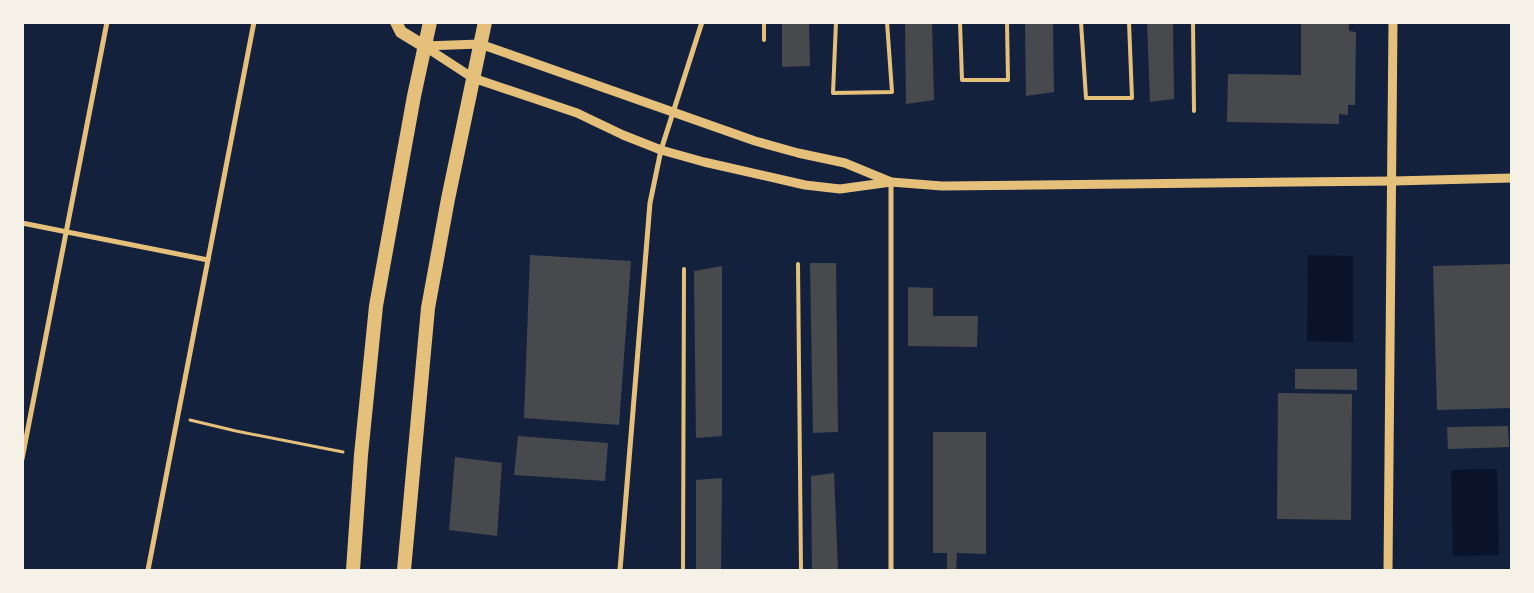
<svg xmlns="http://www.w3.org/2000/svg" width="1534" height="593" font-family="Quicksand,sans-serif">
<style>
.water{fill:#0b132b}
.building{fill:#48494c}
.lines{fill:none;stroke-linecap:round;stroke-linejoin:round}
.path{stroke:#e5c07b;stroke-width:3}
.service{stroke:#e5c07b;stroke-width:4}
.minor{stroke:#e5c07b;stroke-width:5}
.tertiary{stroke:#e5c07b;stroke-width:9}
.primary{stroke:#e5c07b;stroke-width:12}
.trunk{stroke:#e5c07b;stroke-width:14}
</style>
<rect width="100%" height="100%" fill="#14213d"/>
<!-- water -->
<g class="water">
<path d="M1308,255L1353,256V342L1307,341Z"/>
<path d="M1497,469L1499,555L1453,556L1451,470Z"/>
</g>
<!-- building -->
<g class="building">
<path d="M782,22H809L810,66L782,67Z"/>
<path d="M905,22H932L934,100L906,104Z"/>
<path d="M1025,22H1053L1054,92L1026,96Z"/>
<path d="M1147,22H1173L1174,99L1150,102Z"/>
<path d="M1301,22H1349V31L1356,32L1355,105H1348V115L1339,114V124L1227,122L1228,74L1301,75Z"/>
<path d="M530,255L631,261L619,425L524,418Z"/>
<path d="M810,263H836L838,432L813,433Z"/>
<path d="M1512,264V408L1437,410L1433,266Z"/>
<path d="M722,266V436L696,438L694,271Z"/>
<path d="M908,287L933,288V316H978L977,347L908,346Z"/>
<path d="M1295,369H1357V390L1295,389Z"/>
<path d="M1278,393L1352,394L1351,520L1277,519Z"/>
<path d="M1508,426L1509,447L1448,449L1447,427Z"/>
<path d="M933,432H986V554L957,553L956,570H947V553H933Z"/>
<path d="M518,436L608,443L605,481L514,475Z"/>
<path d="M455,457L502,463L497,536L449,530Z"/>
<path d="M834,473L838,570H812L811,476Z"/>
<path d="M722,478L721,570H696V480Z"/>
</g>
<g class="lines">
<!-- path -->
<path class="path" d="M190,420L236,431L343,452"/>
<!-- service -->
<g class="service">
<path d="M836,22L833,93L892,92L887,22"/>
<path d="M960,22L962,80H1008L1007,22"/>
<path d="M1081,22L1086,98H1132L1129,22"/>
<path d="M1193,22L1194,111"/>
<path d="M764,40V22"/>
<path d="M798,264L801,570"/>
<path d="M683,570L684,269"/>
</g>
<!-- minor -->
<g class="minor">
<path d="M22,223L208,260"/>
<path d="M22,459L107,22"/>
<path d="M148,570L254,22"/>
<path d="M620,570L650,203L661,150L702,22"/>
<path d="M891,570V182"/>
</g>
<!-- tertiary -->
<g class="tertiary">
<path d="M424,46L473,78L577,113L623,135L661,150L704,162L805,185L840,189L891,182L942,186L1393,181L1512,178"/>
<path d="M424,46L480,44L755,141L798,153L845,163L891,182"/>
<path d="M1388,570L1393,22"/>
</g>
<!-- primary -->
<path class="primary" d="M396,22L401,32L424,46"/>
<!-- trunk -->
<g class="trunk">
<path d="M353,570L361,455L376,306L414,96L430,22"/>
<path d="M404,570L428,308L448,199L485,22"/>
</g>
</g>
<!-- border -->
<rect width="1534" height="593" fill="none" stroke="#f6f1e7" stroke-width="48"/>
</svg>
